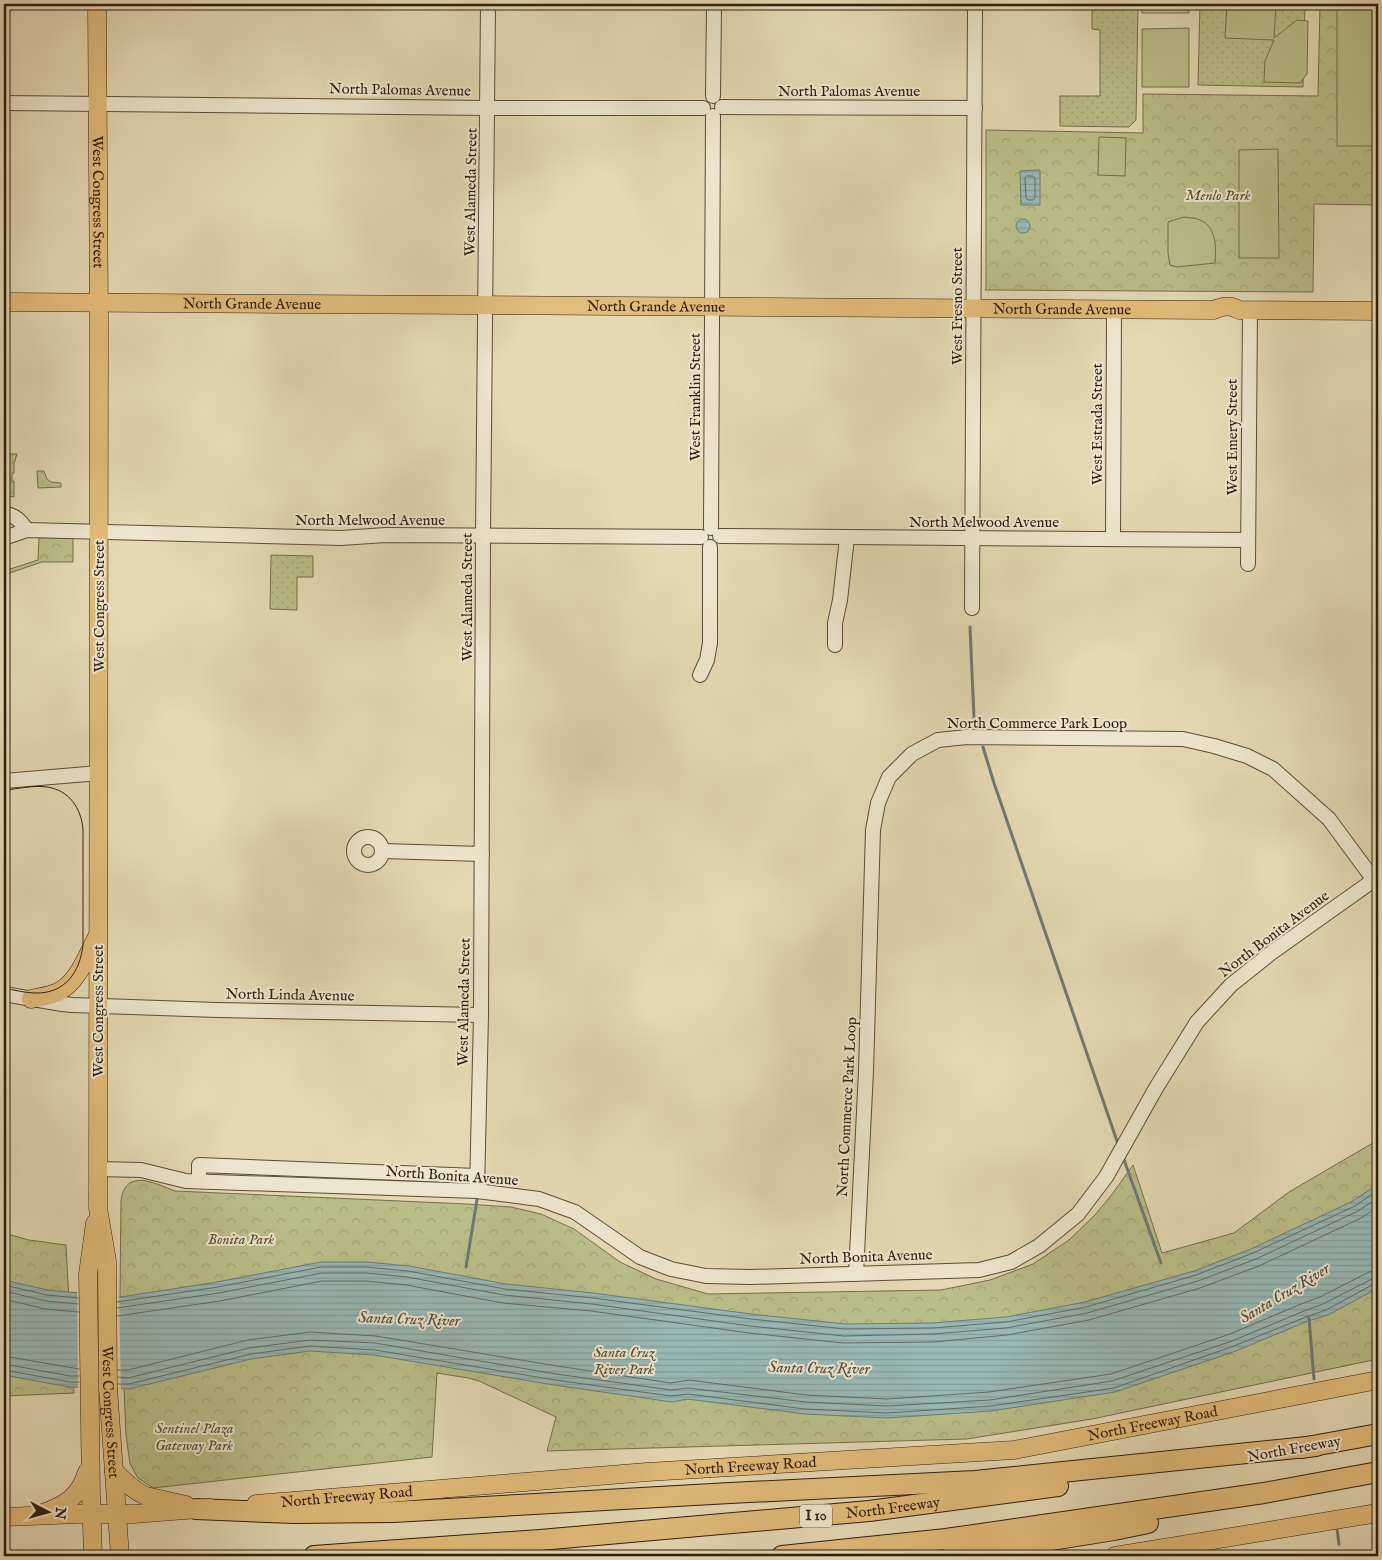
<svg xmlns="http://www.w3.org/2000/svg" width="1382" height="1560" font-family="'IM FELL English',serif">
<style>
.grass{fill:url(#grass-dots);stroke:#756d4c}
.park{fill:url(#park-crowns);stroke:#756d4c}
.pitch{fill:#babe89;stroke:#756d4c}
.water{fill:url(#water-rules);stroke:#6e7a73}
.pier{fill:#e4d9b4}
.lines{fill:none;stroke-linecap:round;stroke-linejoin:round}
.shore{stroke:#646a62;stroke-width:1}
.stream{stroke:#6e7a73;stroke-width:3}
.minor-casing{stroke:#5d4b38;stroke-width:16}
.major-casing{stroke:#301c0f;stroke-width:19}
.highway-casing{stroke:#301c0f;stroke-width:22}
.minor{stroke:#ede6ce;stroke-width:14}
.major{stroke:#e2bc7a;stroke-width:18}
.highway{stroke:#e2bc7a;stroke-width:20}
.tram{stroke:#301c0f;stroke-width:1}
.labels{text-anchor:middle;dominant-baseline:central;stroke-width:4;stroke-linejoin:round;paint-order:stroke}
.shield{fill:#ede6ce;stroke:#695948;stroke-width:1}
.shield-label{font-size:14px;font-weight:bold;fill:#301c0f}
.street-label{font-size:15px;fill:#301c0f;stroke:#ede6ce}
.park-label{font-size:15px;font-style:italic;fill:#594d34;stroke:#ede6ce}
.water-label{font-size:16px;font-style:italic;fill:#4f4b41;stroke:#ede6ce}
</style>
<defs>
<pattern id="grass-dots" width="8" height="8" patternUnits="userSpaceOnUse" patternTransform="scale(1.25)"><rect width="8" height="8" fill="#babe89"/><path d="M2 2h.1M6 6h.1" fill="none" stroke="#a0a375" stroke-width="1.8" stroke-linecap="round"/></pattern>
<pattern id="park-crowns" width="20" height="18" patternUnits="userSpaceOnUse" patternTransform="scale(1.25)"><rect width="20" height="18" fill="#babe89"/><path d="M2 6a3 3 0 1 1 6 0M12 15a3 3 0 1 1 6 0" fill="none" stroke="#a0a375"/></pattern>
<pattern id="water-rules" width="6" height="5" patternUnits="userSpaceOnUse" patternTransform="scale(1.25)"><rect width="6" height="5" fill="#98b9b6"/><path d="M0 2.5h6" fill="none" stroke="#839e9b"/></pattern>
</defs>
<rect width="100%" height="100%" fill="#e4d9b4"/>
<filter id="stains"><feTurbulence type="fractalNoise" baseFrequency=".004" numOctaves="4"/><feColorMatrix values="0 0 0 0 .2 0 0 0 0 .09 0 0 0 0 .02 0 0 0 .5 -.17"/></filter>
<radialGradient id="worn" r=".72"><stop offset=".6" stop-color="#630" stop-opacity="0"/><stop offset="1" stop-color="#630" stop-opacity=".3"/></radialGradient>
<!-- grass -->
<g class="grass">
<path d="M1092,4H1138L1136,120L1129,127L1060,126V96H1100V30L1092,29Z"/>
<path d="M1200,4H1305L1303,87L1198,85Z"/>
<path d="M7,454H17L14,464V473L12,474V481H14V497L5,496V476Z"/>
<path d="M37,471H44L47,479L51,482L61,483V487L38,488Z"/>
<path d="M271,555L313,556V577H297V610L270,609Z"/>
</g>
<!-- park -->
<g class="park">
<path d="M1141,4H1189V13H1142Z"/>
<path d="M1320,4H1378V205L1314,204L1313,292L985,290L986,288V130L1143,133V94L1318,96Z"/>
<path d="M73,537V562H42L4,575V571L38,560L39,538Z"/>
<path d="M1378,1140V1359L1092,1419L967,1439L547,1451L556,1417L479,1381L468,1378L437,1373L432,1457L153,1488L138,1478L130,1464L126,1435L120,1295L121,1200C126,1167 156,1184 175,1191L467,1204L511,1207L541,1214L574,1229L620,1262L656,1279L708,1294L941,1290L990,1280L1033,1264L1069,1240L1095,1215L1113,1193L1133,1165L1162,1253L1234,1233L1289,1192Z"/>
<path d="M4,1233L29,1240L66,1245L74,1393L4,1396Z"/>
</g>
<!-- pitch -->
<g class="pitch">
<path d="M1227,4H1276L1274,38L1297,20L1308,21L1307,74L1300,83L1264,82L1265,61L1274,40L1225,38Z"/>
<rect x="1337" y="4" width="41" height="142"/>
<path d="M1189,28V87H1142V29Z"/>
<path d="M1099,137L1126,138L1125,176L1098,175Z"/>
<path d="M1278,149L1279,258H1239V150Z"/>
<path d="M1184,217C1189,218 1196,218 1200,220C1217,227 1216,248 1215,263L1177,267L1170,265L1168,253V222Z"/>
</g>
<!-- water -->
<g class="water">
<path d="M1040,170V205H1021L1020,171Z"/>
<circle cx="1023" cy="226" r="7"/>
<path d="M1378,1184V1288L1328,1315L1308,1321L1236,1351L1115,1392L991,1411L887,1418L805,1414L687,1399L672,1402L554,1385L374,1355L310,1351L251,1359L129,1389L69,1387L4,1375V1280L48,1290L121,1297L217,1282L321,1262H367L409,1266L506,1284L593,1293L751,1314L845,1324L932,1323L1006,1317L1085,1302L1194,1271L1251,1249L1353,1201Z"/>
</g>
<!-- pier -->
<path class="pier" d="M77,1290L119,1295L121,1391L78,1390Z"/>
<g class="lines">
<!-- shore -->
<g class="shore">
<path d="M1027,176H1033L1035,178V198L1033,200H1028L1026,198L1025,178Z"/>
<path d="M4,1285L47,1295L78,1298"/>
<path d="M4,1291L46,1301L78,1304"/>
<path d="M4,1299L45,1309L79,1312"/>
<path d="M117,1302L218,1287L321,1267H366L408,1271L505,1289L593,1298L751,1319L845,1329L933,1328L1006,1322L1086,1307L1196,1275L1253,1253L1355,1206L1378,1190"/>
<path d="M117,1308L219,1293L322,1273H366L407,1277L504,1295L592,1304L750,1326L844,1336L933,1334L1006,1328L1087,1313L1198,1281L1256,1259L1358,1211L1378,1198"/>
<path d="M117,1316L220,1301L322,1281H366L406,1285L503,1303L591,1311L749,1333L843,1343L933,1342L1007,1335L1089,1320L1200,1288L1259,1266L1361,1218L1378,1207"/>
<path d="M4,1356L79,1369"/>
<path d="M4,1364L70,1376H79"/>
<path d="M4,1370L70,1382H79"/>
<path d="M118,1370H128L248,1340L310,1332L376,1336L557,1366L671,1383L689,1380L806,1395L887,1399L989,1392L1111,1374L1230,1334L1301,1304L1320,1297L1369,1272L1378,1270"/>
<path d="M118,1377L128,1378L249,1348L310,1340L375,1343L556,1374L671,1390L688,1388L806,1402L887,1406L990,1400L1112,1381L1232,1341L1304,1311L1323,1304L1372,1279L1378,1278"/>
<path d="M118,1384H129L251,1354L310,1346L375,1350L555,1380L671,1396L688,1394L805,1409L887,1413L991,1406L1114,1388L1234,1346L1306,1317L1326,1310L1374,1284H1378"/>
</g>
<!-- stream -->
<g class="stream">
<path d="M970,627L974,718L977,728"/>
<path d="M983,747L994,783L1118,1144"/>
<path d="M1123,1157L1161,1263"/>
<path d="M466,1267L477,1200"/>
<path d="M1309,1318L1314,1379"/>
<path d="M1337,1529L1339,1544"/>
</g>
<defs>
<g id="minor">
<path d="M713,96L714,4"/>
<path d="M4,103L488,108H703"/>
<path d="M722,107L975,108"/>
<path d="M4,514C15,514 21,522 27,530"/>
<path d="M711,528L713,116"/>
<path d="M720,536C896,539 1072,538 1248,540"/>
<path d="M4,538L27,530L341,538L386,535L701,537"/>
<path d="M1113,538L1114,309"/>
<path d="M1248,564L1250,310"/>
<path d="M972,608L975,4"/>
<path d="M835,645V623L840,600L847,538"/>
<path d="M700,675L707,660L710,643V547"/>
<path d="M4,781L99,773"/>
<circle cx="368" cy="851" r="14"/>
<path d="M383,851L482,854"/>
<path d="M4,994L62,1004L73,1005L217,1010L481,1015"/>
<path d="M97,1169L141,1170L186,1181L477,1191L539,1199L575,1212L640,1257L671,1269L706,1276L751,1277L979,1270L1011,1262L1039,1246L1078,1214L1106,1177L1156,1088L1197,1022L1231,985L1271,953L1378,877"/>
<path d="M199,1181V1165L477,1176"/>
<path d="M477,1191L481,1015L483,536L488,4"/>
<path d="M856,1274L866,1071L873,830L878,803L889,777L912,754L938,740L967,737L1183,739L1214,746L1247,756L1273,769L1329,819L1374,880"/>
</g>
<g id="major">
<path id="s1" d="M97,4L99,321L98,1208L107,1261L108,1388L120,1556"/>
<path id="s2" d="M4,302L1214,310C1222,306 1231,305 1239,310L1378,311"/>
<path d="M31,999C39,997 50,996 58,992C78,982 87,956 97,937"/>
<path d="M114,1471C124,1480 133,1491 146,1496L186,1505"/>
<path id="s3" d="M256,1504L647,1472L1014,1450L1378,1380"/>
<path d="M43,1513C66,1505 80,1496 87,1472"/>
<path d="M4,1517L78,1514H134L210,1508"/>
<path d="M93,1556L91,1495L88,1274L95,1223"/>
<path d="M1115,1556L1378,1513"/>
</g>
<g id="highway">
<path d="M1302,1448L1378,1434"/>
<path d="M196,1509L294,1513L393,1512L730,1493L975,1481L1316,1446"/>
<path id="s4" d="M314,1556L540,1540L869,1511L1058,1486"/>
<path d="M782,1556L946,1539L1264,1493L1378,1472"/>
<path d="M951,1556L1114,1530L1148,1523"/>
</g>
</defs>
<!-- minor casing -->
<use href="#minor" class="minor-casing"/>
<!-- major casing -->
<use href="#major" class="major-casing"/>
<!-- highway casing -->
<use href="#highway" class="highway-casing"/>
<!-- minor -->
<use href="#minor" class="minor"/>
<!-- major -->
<use href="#major" class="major"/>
<!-- highway -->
<use href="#highway" class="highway"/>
<!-- tram -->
<path class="tram" d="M4,790C18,789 34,785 47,787C69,790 81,808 83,829V945C80,972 65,994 35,993C25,993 14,990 4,988"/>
</g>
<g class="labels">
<!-- shield labels -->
<rect class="shield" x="800" y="1504.5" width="32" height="23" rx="4"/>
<g class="shield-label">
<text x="816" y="1516">I 10</text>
</g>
<!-- street labels -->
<g class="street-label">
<text transform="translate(400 90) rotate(1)">North Palomas Avenue</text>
<text x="849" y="91">North Palomas Avenue</text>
<text transform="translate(471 192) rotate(-89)">West Alameda Street</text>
<text stroke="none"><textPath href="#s1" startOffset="198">West Congress Street</textPath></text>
<text stroke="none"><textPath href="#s2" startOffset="248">North Grande Avenue</textPath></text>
<text stroke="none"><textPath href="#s2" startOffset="652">North Grande Avenue</textPath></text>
<text transform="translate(957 306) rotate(-90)">West Fresno Street</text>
<text stroke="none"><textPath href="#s2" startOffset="1058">North Grande Avenue</textPath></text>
<text transform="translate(695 397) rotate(-90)">West Franklin Street</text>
<text transform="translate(1097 424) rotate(-90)">West Estrada Street</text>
<text transform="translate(1232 437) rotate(-90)">West Emery Street</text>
<text x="370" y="520">North Melwood Avenue</text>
<text x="984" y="522">North Melwood Avenue</text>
<text transform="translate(467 597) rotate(-90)">West Alameda Street</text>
<text transform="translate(99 606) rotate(-90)">West Congress Street</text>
<text x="1037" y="723">North Commerce Park Loop</text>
<text transform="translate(1274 934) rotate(-37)">North Bonita Avenue</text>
<text transform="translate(290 995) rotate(1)">North Linda Avenue</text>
<text transform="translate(464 1002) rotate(-89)">West Alameda Street</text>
<text transform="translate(98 1011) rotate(-90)">West Congress Street</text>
<text transform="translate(847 1107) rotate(-87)">North Commerce Park Loop</text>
<text transform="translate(452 1176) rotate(4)">North Bonita Avenue</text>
<text transform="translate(866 1257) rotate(-2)">North Bonita Avenue</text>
<text stroke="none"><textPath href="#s1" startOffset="1409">West Congress Street</textPath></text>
<text stroke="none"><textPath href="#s3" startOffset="901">North Freeway Road</textPath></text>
<text transform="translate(1294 1449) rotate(-10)">North Freeway</text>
<text stroke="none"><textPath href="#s3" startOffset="496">North Freeway Road</textPath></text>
<text stroke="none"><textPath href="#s3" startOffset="91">North Freeway Road</textPath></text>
<text stroke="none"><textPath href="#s4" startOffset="581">North Freeway</textPath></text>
</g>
<!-- park labels -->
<g class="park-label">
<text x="1218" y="195">Menlo Park</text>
<text x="241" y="1239">Bonita Park</text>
<text x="624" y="1352">Santa Cruz<tspan x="624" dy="17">River Park</tspan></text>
<text x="194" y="1428">Sentinel Plaza<tspan x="194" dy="17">Gateway Park</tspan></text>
</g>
<!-- water labels -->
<g class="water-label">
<text transform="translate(1285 1294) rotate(-31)">Santa Cruz River</text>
<text transform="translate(409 1320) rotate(2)">Santa Cruz River</text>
<text transform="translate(819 1369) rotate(1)">Santa Cruz River</text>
</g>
</g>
<!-- margin -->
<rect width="1382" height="1560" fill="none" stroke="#e4d9b4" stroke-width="20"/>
<rect x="5" y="5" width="1372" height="1550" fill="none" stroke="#301c0f" stroke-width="2.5"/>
<rect x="10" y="10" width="1362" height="1540" fill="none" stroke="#301c0f"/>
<!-- north arrow -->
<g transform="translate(48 1512) rotate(96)" stroke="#ede6ce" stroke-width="4" paint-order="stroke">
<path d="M0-4L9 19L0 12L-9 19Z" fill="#301c0f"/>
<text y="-8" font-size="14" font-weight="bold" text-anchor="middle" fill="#301c0f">N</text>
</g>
<rect width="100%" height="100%" filter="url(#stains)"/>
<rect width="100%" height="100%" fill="url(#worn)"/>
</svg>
